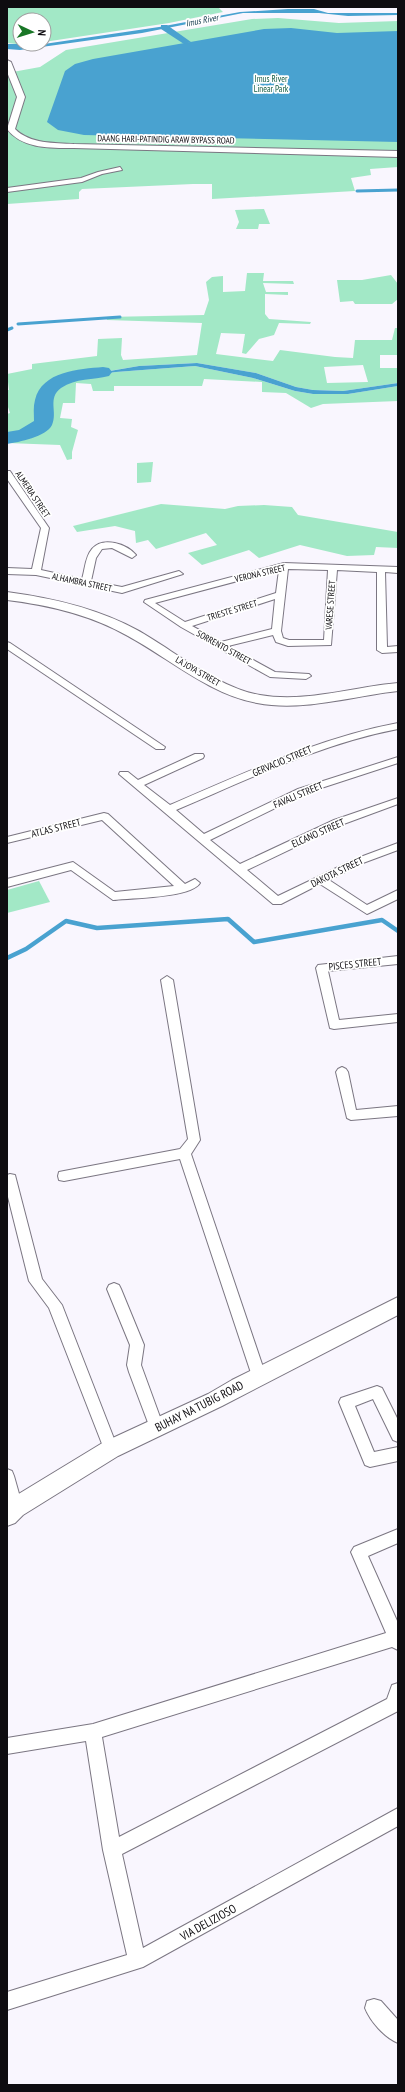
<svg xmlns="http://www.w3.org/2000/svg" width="405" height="2092" font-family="'PT Sans Narrow',sans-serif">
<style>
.green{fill:#a2e8c6;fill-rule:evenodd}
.water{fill:#49a2d0}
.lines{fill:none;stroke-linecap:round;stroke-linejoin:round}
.stream-far1{stroke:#49a2d0;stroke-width:3}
.stream{stroke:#49a2d0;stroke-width:4.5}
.canal{fill:#49a2d0;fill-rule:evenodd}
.river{fill:#49a2d0;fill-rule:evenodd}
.street-casing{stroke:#7b7682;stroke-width:2}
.secondary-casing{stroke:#7b7682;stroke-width:2}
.street{fill:#fff;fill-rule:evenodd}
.secondary{fill:#fff;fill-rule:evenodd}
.labels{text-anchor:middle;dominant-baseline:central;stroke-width:3.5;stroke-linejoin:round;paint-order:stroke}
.far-water-label{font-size:9px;font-style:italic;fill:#0d3548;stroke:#fff}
.far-park-label{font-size:9px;fill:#135c41;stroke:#fff}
.far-street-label{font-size:9px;fill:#0e0c10;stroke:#fff}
.street-label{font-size:10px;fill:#0e0c10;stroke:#fff}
.near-street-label{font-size:12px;fill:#0e0c10;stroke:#fff}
</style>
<rect width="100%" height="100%" fill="#f9f6fe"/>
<!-- green -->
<g class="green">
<path d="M7,7H218L223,12L169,23L44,42V20H20V44H33C25,45 16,44 7,43Z"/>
<path d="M278,18L339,23L398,21V167L370,169L371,175L351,178L355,191L212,199V184H193L82,189L79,192V199L7,204V73L40,67L66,50L252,19Z"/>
<path d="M264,209L270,224H259L258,229H236L239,222L235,210Z"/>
<path d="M247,273H264L263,281H293L294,284L263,283L266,292H288V295L265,294V314L269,319L311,322L310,324L279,323L274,335L259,339L246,354L242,353L245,334L221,333L216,354L273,361L280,350L335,357L353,358L355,340H392L395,328H398V355H380V368H398V383L343,391L313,390L296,387L256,373L197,363L139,366L67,378L116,372L195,366L253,378L295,391L313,394H348L398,386V401L323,404L311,408L286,393L262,392V382L204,379L202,386H114V391H93L91,384L76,383L75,403H63L60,418L72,419L71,427L78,430L72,452V459L67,460L60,445L7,443V414L10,413L7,404V390H9L7,374L32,369V364L97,356L98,339L122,338L121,355L123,360L197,355L202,323L107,320L106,317L204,315L209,300L206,282L212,277L223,276V292L245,291ZM363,365L368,382L327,383L324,367Z"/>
<path d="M391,275L398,284V299L392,304H355L353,301L340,302L337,280H362Z"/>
<path d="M153,462L151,482L137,483V463Z"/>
<path d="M161,504L225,509L238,506L264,505L292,507L298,515L398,532V548L376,547L374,555L347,556L300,545L259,558L249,550L202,565L188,553L217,545L206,533L156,549L148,540L136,543L135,531L115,526L77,532L73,526Z"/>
<path d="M39,881L50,902L7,913V890Z"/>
</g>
<!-- water -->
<g class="water">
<path d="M288,9H314L328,13H398V15L348,16L319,13H243L142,33L20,50L7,49V44H44L159,27L240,12Z"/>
<path d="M291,28L337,33L398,31V142L84,135L58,130L47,122L65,71L75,64L93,59L264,29Z"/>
<path d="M197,363L256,373L296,387L313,390L343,391L398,383V386L348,394H313L295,391L253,378L195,366L116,372L63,379L139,366Z"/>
</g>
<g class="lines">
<!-- stream-far1 -->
<g class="stream-far1">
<path d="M357,191L398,190"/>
<path d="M18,324L120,317"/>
<path d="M7,330L12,328"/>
</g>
<!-- stream -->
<path class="stream" d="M7,958L26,949L66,921L97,928L228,919L254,942L382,920L398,931"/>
<!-- canal -->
<path class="canal" d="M161,25H167L191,42L184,44L161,29Z"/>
<!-- river -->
<path class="river" d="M103,367L109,368L112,372L109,376C93,380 76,378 61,388C47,398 58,412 52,425C46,437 19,442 7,444V432L19,430L34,421C34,414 33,407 35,400C42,371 79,369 103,367Z"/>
<defs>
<g id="street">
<path d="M120,167L122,170L102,174L82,182L7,192V188L81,178L98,172Z"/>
<path d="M7,471H10L49,528L41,570L82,579C85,570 85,557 92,549C103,536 127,544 136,555L132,558L112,548L102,549L96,558L91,581L122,587L179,571L183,574L122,593L36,575L7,574V568L32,569L41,528L7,479Z"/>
<path d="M284,563L398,567V573L385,572L387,647L398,646V652L382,653L377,650V572L337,570L331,645L288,646L276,642L273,635L228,646L275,672L309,674L311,676L306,679L270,677L181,627L144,602L145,600ZM288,569L328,570L324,640H289L283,638L281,631ZM279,570L276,593L185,622L155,603ZM275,599L272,629L221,642L192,626Z"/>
<path d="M7,642L10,643L165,747L164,749H156L7,649Z"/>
<path d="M398,723V729C320,744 249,779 176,810L204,834L298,789L398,757V763L306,793L210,840L240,864L334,820L398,798V804L341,825L247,870L278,896L355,859L398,843V850L363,863L329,880L367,905L398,890V899L367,914L320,884L281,904H273L119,774L120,772H128L138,780L195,754H203L204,756L203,758L144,785L170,805C245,773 318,738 398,723Z"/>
<path d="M104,813L108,814L185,884L195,879L200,883C191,898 131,898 113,900L71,870L7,887V879L73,862L115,892L174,886L102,820L7,843V837Z"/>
<path d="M398,956V964L328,971L339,1020L398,1014V1022L334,1029L330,1028L316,968L318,965Z"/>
<path d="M167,976L173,980L200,1140L191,1154L266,1376L264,1380L259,1382L254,1380L252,1376L180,1159L64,1181L59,1180L58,1176L59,1172L64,1171L180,1149L188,1139L161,980Z"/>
<path d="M342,1067L346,1069L348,1072L356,1110L398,1106V1116L351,1120L347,1118L336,1072L338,1069Z"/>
<path d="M10,1174L15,1175L16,1179L42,1279L62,1305L118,1449L116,1454L111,1456L106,1454L104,1449L49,1308L29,1281L7,1193V1175Z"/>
<path d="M114,1283L119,1285L121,1289L144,1345L141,1365L164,1428L162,1433L157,1434L152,1433L150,1428L129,1372L127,1365L130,1345L107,1289L109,1285Z"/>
<path d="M377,1386L382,1388L398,1420V1442L393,1440L373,1399L355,1406L374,1452L398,1447V1461L370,1467L365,1465L339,1402L341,1398Z"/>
<path d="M7,1469L12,1471L14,1476L23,1508L20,1513L15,1515L10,1513L7,1506Z"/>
<path d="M398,1529V1543L368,1556L398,1623V1650L392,1647L102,1737L119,1837L387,1699L392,1685L398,1683V1711L122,1854L143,1948L398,1808V1826L143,1967L7,2010V1992L127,1955L103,1850L86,1741L7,1754V1738L93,1724L386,1633L351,1552L354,1547Z"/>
<path d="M374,1999L381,2001L398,2020V2043C385,2038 370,2021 365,2008L367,2001Z"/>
</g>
<g id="secondary">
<path d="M7,60L11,62L25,97L15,129C30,144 54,143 74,144L398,151V157L74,148C51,148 22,149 7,129L17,97L7,72Z"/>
<path d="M7,592C52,598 97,608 137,630C173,650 220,689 260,695C306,703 352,687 398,683V691C352,696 303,712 257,703C209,694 170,659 128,636C91,615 49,605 7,600Z"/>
<path d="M398,1297V1315L222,1406L118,1456L23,1515L15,1523L7,1526V1501L104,1442L208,1394L232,1380Z"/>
</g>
</defs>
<!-- street casing -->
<use href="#street" class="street-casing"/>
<!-- secondary casing -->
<use href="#secondary" class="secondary-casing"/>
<!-- street -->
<use href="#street" class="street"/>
<!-- secondary -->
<use href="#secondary" class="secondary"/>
</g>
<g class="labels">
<!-- far-water labels -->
<g class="far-water-label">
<text transform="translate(202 20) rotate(-11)">Imus River</text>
</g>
<!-- far-park labels -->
<g class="far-park-label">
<text x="271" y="78">Imus River<tspan x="271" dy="10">Linear Park</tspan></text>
</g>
<!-- far-street labels -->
<g class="far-street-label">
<text transform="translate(166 139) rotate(1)">DAANG HARI-PATINDIG ARAW BYPASS ROAD</text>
<text transform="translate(33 494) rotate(56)">ALMERIA STREET</text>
<text transform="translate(260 573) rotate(-13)">VERONA STREET</text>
<text transform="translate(82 582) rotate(12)">ALHAMBRA STREET</text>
<text transform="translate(330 605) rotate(-86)">VARESE STREET</text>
<text transform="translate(232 610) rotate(-17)">TRIESTE STREET</text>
<text transform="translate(224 647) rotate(29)">SORRENTO STREET</text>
<text transform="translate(198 671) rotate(30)">LA JOYA STREET</text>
</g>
<!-- street labels -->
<g class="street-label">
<text transform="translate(282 761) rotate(-23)">GERVACIO STREET</text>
<text transform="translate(298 795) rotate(-23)">FAVALI STREET</text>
<text transform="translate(56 828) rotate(-14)">ATLAS STREET</text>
<text transform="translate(318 833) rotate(-24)">ELCANO STREET</text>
<text transform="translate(337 872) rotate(-26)">DAKOTA STREET</text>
<text transform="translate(355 964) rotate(-6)">PISCES STREET</text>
</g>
<!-- near-street labels -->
<g class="near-street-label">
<text transform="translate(199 1406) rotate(-27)">BUHAY NA TUBIG ROAD</text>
<text transform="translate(208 1922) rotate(-29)">VIA DELIZIOSO</text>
</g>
</g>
<!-- border -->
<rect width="405" height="2092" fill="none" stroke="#0e0c10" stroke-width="16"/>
<!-- north arrow -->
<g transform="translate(32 32) rotate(94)"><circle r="19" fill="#ffffff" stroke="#9f9e9f"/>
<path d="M0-3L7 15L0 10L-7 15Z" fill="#197626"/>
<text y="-6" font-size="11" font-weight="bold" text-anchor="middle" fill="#0e0c10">N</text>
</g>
</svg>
